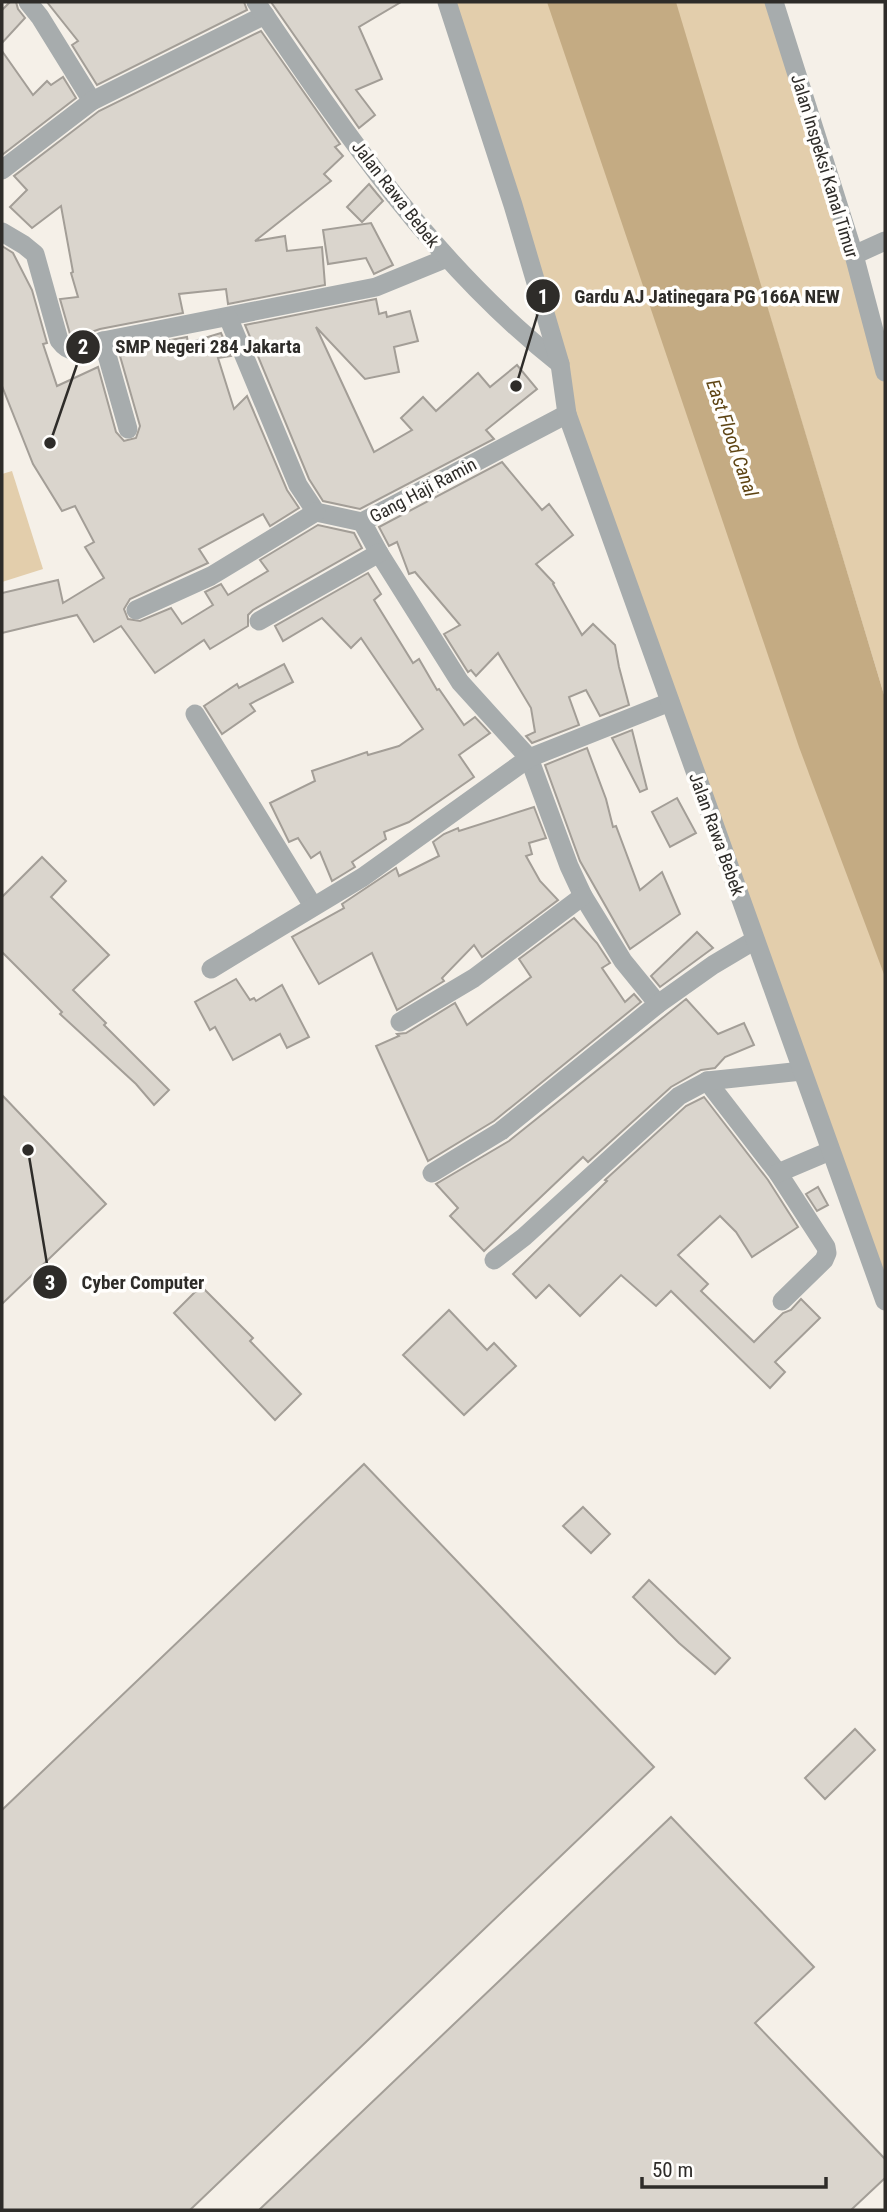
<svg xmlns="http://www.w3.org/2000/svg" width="887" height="2212" font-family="'Roboto Condensed',sans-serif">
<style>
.green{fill:#e3ceac}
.water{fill:#c4ab83}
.building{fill:#dad5cd;stroke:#a39e97;stroke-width:2}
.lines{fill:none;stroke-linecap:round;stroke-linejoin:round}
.minor{stroke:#a7acad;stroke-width:19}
.tertiary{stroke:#a7acad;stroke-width:19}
.labels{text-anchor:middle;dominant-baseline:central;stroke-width:7;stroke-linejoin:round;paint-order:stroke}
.street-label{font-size:18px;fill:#2e2c29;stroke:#fffefc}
.water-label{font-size:19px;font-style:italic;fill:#5e4413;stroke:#fffefc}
.leader{fill:none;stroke:#2e2c29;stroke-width:2.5}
.callout-dot{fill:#2e2c29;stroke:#fffefc;stroke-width:2.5}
.mark-label{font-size:21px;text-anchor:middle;font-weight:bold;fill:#fff}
.callout-label{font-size:19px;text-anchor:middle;font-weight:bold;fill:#2e2c29;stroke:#fffefc;stroke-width:7;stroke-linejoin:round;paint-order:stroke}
</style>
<rect width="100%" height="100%" fill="#f5f0e8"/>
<!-- green -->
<g class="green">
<path d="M447,2H548L885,975V1301L567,414Z"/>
<path d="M675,2H773L885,372V698Z"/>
<path d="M12,471L43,569L2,582V474Z"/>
</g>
<!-- water -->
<path class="water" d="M547,2H676L885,698V977L799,747Z"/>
<!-- building -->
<g class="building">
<path d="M10,2H16L18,9L25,18L2,43V10Z"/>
<path d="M47,2H244L247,10L97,85L72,45L78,41Z"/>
<path d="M271,2H401L359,27L382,79L356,90L375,115L359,128Z"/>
<path d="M261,31L340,144L335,147L343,156L324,174L331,181L255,241L285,236L287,251L322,247L325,285L228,304L226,289L179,294L183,313L100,329L74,338L70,334L60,299L78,297L71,273L73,272L61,206L32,228L10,207L27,190L14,176L99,111Z"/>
<path d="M2,51L33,95L47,81L51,85L63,77L76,98L2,155Z"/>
<path d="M369,184L383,201L362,222L347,207Z"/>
<path d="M371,223L393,265L374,274L366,258L328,264L323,230Z"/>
<path d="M2,246L13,253L32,290L47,343L43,344L57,386L98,367L116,432L124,441L136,438L140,426L120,356L144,345L187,337L188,343L221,333L231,356L218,358L234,409L247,396L287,490L299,508L270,526L263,514L199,549L208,563L130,599L124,609L128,619L140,621L171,608L182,624L213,605L205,592L221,584L228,595L268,571L260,560L318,525L354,533L362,548L253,610L248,615V626L210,649L204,640L155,673L121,626L94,642L77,615L2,633V593L58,580L63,603L104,578L85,547L94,542L75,506L62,511L33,464L2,386Z"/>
<path d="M376,299L379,314L386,312L387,317L410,311L418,341L394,347L399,372L365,379L316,327L374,452L412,430L401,418L423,397L436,411L478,373L490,387L517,365L537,389L486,430L494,439L360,509L323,501L309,479L245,325Z"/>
<path d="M502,462L542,510L549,504L573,535L536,564L554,583L553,584L582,635L593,624L615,645L619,667L629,705L600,716L586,690L569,697L579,725L532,743L526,736L535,732L531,708L498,653L476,676L471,670L468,672L444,634L460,625L415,572L409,574L397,542L389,546L379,527Z"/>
<path d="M368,573L381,594L374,600L413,663L419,659L437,690L439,689L464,725L475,717L490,733L459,755L474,777L409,822L384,832L386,839L352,862L355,867L332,881L320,852L311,858L298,838L289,842L270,803L315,781L312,771L367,752L368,755L399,746L423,729L361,638L351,648L322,618L283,641L275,626Z"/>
<path d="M284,664L293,682L250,704L255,711L222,734L204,706L237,684L239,688Z"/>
<path d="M632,730L647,789L640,792L612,738Z"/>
<path d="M587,748L606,799L613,827L616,826L640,890L662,872L680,914L630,949L580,861L545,765Z"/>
<path d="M677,798L696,833L670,847L652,812Z"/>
<path d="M534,807L546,838L529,843L532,854L526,856L540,881L558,900L482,957L474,945L442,978L444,981L397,1010L372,953L319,984L292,937L344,908L342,904L396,868L399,876L439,856L433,842L444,834L458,828L459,831Z"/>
<path d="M42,857L66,881L51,897L109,955L73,990L106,1023L104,1025L169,1090L154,1105L136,1084L60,1014L62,1012L2,952V897Z"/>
<path d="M574,918L597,943L610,963L602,968L625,1002L634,994L641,1002L494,1121L428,1161L376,1046L399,1036L397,1034L406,1033L455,1003L467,1025L531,977L519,959Z"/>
<path d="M697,932L713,948L660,987L651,976Z"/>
<path d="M236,979L250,1000L254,998L256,1001L282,985L309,1037L287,1048L280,1034L233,1060L215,1027L210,1030L195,1002Z"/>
<path d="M686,999L718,1034L744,1023L754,1045L725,1057L715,1068L701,1070L671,1087L588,1162L583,1157L484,1251L450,1216L458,1208L436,1184L509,1141Z"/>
<path d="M2,1095L106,1204L2,1304Z"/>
<path d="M704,1097L768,1180L798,1227L752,1257L736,1232L720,1216L678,1255L708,1284L701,1291L754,1342L783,1313L791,1310L801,1299L820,1318L775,1362L785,1372L770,1388L671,1291L656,1306L621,1275L580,1316L549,1285L536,1298L513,1274L607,1181L605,1180L686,1106Z"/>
<path d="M818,1187L828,1205L817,1211L806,1194Z"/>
<path d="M201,1286L253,1338L250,1341L301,1394L275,1420L174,1313Z"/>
<path d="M449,1310L487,1350L494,1343L516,1366L464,1415L403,1355Z"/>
<path d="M364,1464L654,1767L190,2210H2V1810Z"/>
<path d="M583,1507L610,1534L591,1553L563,1526Z"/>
<path d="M649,1580L730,1658L715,1674L679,1643L633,1597Z"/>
<path d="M855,1729L875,1750L825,1799L805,1778Z"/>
<path d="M671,1817L814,1967L755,2023L885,2159V2178L851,2210H259Z"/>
</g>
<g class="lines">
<!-- minor -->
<g class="minor">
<path d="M28,2L40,17L92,101"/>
<path d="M2,170L92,101L265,15"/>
<path d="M2,232L24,245L35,254L59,340C73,359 84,348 103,341L376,287L447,258"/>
<path d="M854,255L885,241"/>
<path d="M228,317L298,485L316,512L362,522L567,414"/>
<path d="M103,341L128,429"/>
<path d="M362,522L379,553L460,682L529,758L569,866L583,896L623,961L658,1004"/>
<path d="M136,610L211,576L316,512"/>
<path d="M259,621L379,553"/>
<path d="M195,714L313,906"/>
<path d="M211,969L363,877L529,758L670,702"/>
<path d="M400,1022L474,978L583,896"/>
<path d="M707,1081L778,1173L826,1247L827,1253L824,1260L782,1301"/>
<path d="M432,1173L501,1131L658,1004L713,965L755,940"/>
<path d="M778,1173L830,1151"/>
<path d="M494,1260L524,1237L679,1096L707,1081L802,1071"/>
</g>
<!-- tertiary -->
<g class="tertiary">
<path d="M256,2C344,132 435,266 560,364"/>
<path d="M447,2L513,205L560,364L567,414L885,1301"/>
<path d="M774,2L854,255L885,372"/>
</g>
</g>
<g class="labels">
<!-- street labels -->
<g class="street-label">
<text transform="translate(825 166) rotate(73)">Jalan Inspeksi Kanal Timur</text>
<text transform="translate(396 194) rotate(52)">Jalan Rawa Bebek</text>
<text transform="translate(423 490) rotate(-28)">Gang Haji Ramin</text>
<text transform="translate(717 834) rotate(70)">Jalan Rawa Bebek</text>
</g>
<!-- water labels -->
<g class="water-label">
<text transform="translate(732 438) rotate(71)">East Flood Canal</text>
</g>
</g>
<!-- callouts -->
<path class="leader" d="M516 386L543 296M50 443L83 347M28 1150L50 1282"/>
<g class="callout-dot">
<circle cx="516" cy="386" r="7"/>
<circle cx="50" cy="443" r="7"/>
<circle cx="28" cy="1150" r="7"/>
<circle cx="543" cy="296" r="18"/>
<circle cx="83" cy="347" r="18"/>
<circle cx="50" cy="1282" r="18"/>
</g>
<g class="mark-label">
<text x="543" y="304">1</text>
<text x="83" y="354">2</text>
<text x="50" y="1290">3</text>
</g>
<g class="callout-label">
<text x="707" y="303">Gardu AJ Jatinegara PG 166A NEW</text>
<text x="208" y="353">SMP Negeri 284 Jakarta</text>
<text x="143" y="1289">Cyber Computer</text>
</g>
<!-- border -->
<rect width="887" height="2212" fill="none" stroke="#2e2c29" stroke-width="7"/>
<!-- scale -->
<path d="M642 2177v10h184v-10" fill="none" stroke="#2e2c29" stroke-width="3.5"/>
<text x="652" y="2177" font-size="21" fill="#2e2c29" stroke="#fffefc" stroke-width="5" paint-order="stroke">50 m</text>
</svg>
